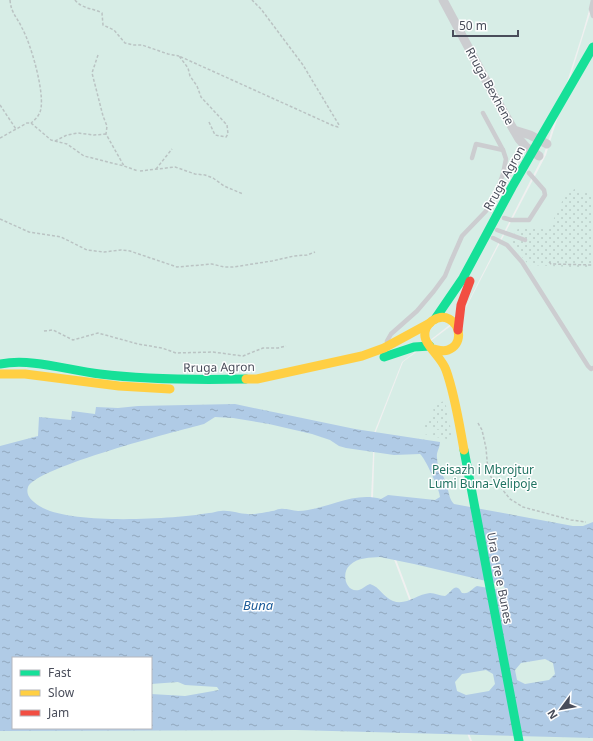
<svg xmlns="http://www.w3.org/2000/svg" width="593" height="741" font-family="'Noto Sans',sans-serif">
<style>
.park{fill:#d7ede6;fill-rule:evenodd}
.garden{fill:url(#garden-dots)}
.water{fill:url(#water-ripples);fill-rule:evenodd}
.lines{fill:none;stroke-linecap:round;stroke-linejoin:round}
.path{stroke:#bac3c3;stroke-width:1.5;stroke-dasharray:3 2;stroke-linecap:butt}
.lane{stroke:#cccdd0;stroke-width:4.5}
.street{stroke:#cccdd0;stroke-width:9}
.fast{stroke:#16e098;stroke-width:9}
.slow{stroke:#ffcf43;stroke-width:9}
.jam{stroke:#f24e42;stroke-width:9}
.labels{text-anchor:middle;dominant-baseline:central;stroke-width:3;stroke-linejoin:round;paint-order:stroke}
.street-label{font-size:12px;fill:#494d5a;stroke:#fff}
.park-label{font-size:12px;fill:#217362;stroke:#fff}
.water-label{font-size:13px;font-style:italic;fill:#1c5b99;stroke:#fff}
</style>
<defs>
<pattern id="garden-dots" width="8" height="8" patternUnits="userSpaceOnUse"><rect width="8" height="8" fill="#d7ede6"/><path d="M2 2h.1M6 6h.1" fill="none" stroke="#bacdc8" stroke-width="1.8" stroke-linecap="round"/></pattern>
<pattern id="water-ripples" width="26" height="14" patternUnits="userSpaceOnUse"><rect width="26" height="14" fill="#b0cbe6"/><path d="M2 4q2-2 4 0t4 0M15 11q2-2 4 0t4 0" fill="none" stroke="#91a7bd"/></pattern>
</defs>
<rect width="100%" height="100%" fill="#f0f0f0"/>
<!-- park -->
<g class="park">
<path d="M0,0H592L582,35L544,154L461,316L402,362L374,433L371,498L425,642L453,697L470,741H0ZM13,658H151V728H13Z"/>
<path d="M593,4V741H472L455,697L427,642L373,498L375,434L403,362L460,319L546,155Z"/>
</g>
<!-- garden -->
<g class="garden">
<path d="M574,189L593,194V268L529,265L509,242L519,227L549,229L567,191L572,193Z"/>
<path d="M445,401L453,440L424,435L445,431V429L436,430C445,423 438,417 433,410L434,408L433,404Z"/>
<path d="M433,413L438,419V426L432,428H424L425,423L432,416Z"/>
</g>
<!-- water -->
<path class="water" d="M235,404L355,429L440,442C440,448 436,452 437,458C437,468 445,477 447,486C449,492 449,499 454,504L573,526H583L593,522V738L295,730L0,731V446L38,436L39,417L71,420L72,411L95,414L96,407L118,408L138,406ZM215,417L233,418L269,424L312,434L330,440L339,446L346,448L394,455L420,454C425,458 440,490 440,497L435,500L388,495L381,499C352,491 327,510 298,511C292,511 286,508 280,509C277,509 275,511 272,511C268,512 251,515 248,514C239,514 231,510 221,511C217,511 213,513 209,513C174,519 59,527 34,502C29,498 26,493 28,487C37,467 177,431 204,424ZM380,557L414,564L503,585L505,588L500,590L477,586C471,589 470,594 462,593C461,592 460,589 458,588C454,585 449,594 445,596C440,596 435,593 430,593C417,594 406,606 393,601C383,597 380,587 370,584C366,585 363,589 359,590C345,593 341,572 350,565C358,557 370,558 380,557ZM13,658H151V684L178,682L185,685L217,687L219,690L185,696L151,694V728H13ZM545,659L553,663L555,674L549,680L525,684L517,680L515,670L521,663ZM486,670L493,674L495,684L489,691L466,695L457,691L455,682L462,674Z"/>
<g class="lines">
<!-- path -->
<g class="path">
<path d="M10,0C11,13 17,17 22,28C31,44 44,90 41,108C40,115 36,119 31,123"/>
<path d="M75,0C82,9 93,8 102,13L103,25L114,30L125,43L133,45H142L168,54L179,56"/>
<path d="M98,55L92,73L103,116L107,126L106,134L124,166"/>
<path d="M0,105L16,129"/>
<path d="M209,122L215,135L226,137L228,134L227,125L201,97L197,86L190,76L188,68L179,56L334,126L338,127L339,125L303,65L261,9L252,0"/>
<path d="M0,138L27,123H31L51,140L67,144L84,156L124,166L138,171"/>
<path d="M55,141L67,135L78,133L94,135L106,134"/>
<path d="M156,169L172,149"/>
<path d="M140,171L175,167L195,174L205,175L213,178L224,186L243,194"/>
<path d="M0,219L29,232L61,237L87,250L104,252L121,250L130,251L177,267L212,264L224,267H233L272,261L294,256L307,255L315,252"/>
<path d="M549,262L551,264L593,265"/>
<path d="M44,331L53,330L73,340L98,333L138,344L162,348L176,353L213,352L243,356L263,348H278L286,346"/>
<path d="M478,423L482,430L486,448L488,471L491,477L498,484L510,499L523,507L571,520L586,522"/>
</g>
<!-- lane -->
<g class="lane">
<path d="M593,0L591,9L593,16"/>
<path d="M472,158L476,144L503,150"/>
<path d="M504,218L511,220H529L545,195L544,190L529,173"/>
<path d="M497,230L525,240"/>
<path d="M493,238L507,245L522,262L588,366L591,369L593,368"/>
<path d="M387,341L391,334L417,311L434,291L445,276L451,261L462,236L486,211L497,191L503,174L506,159L503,150L483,113"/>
</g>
<!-- street -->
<g class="street">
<path d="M443,0L496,99L519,139L526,147L539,156"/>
<path d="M514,130L530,135L547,144"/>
</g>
<!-- fast -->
<g class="fast">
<path d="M435,319L463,278L512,187L593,47"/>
<path d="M384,357L414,347L430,346"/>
<path d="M0,364C32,358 67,370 100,374C148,380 197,380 246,379"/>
<path d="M464,450L519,741"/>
</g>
<!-- slow -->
<g class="slow">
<path d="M433,349C438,350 443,352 448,350C462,345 462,326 449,319C438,313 423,324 425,337C426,346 442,358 446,370C455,395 459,423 464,450"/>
<path d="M0,374H25L119,386L170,389"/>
<path d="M246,379H257L362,356L384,348L430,323"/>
</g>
<!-- jam -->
<path class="jam" d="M458,330L461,305L470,281"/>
</g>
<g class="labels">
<!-- street labels -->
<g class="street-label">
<text transform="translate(490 86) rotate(61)">Rruga Bexhene</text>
<text transform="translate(504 178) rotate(-61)">Rruga Agron</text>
<text transform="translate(219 367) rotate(-1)">Rruga Agron</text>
<text transform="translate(500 578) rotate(79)">Ura e re e Bunes</text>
</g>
<!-- park labels -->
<g class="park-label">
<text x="483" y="469">Peisazh i Mbrojtur<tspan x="483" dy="14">Lumi Buna-Velipoje</tspan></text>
</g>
<!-- water labels -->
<g class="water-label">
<text x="258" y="605">Buna</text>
</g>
</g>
<!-- legend -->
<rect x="12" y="657" width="140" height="72" fill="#ffffff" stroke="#b6b8bd"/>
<rect x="20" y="670" width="20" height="6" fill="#16e098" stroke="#b6b8bd"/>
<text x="48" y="677" font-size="12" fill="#494d5a">Fast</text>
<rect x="20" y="690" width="20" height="6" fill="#ffcf43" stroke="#b6b8bd"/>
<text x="48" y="697" font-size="12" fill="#494d5a">Slow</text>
<rect x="20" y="710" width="20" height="6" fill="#f24e42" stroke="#b6b8bd"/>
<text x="48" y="717" font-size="12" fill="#494d5a">Jam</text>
<!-- north arrow -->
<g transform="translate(561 709) rotate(238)" stroke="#ffffff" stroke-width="3" paint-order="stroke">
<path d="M0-3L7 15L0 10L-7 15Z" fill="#494d5a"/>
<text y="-6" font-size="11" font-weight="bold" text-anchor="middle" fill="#494d5a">N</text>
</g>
<!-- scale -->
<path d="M453 30v6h65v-6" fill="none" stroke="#494d5a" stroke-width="2"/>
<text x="459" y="30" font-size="12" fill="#494d5a" stroke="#ffffff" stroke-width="3" paint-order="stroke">50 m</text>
</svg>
